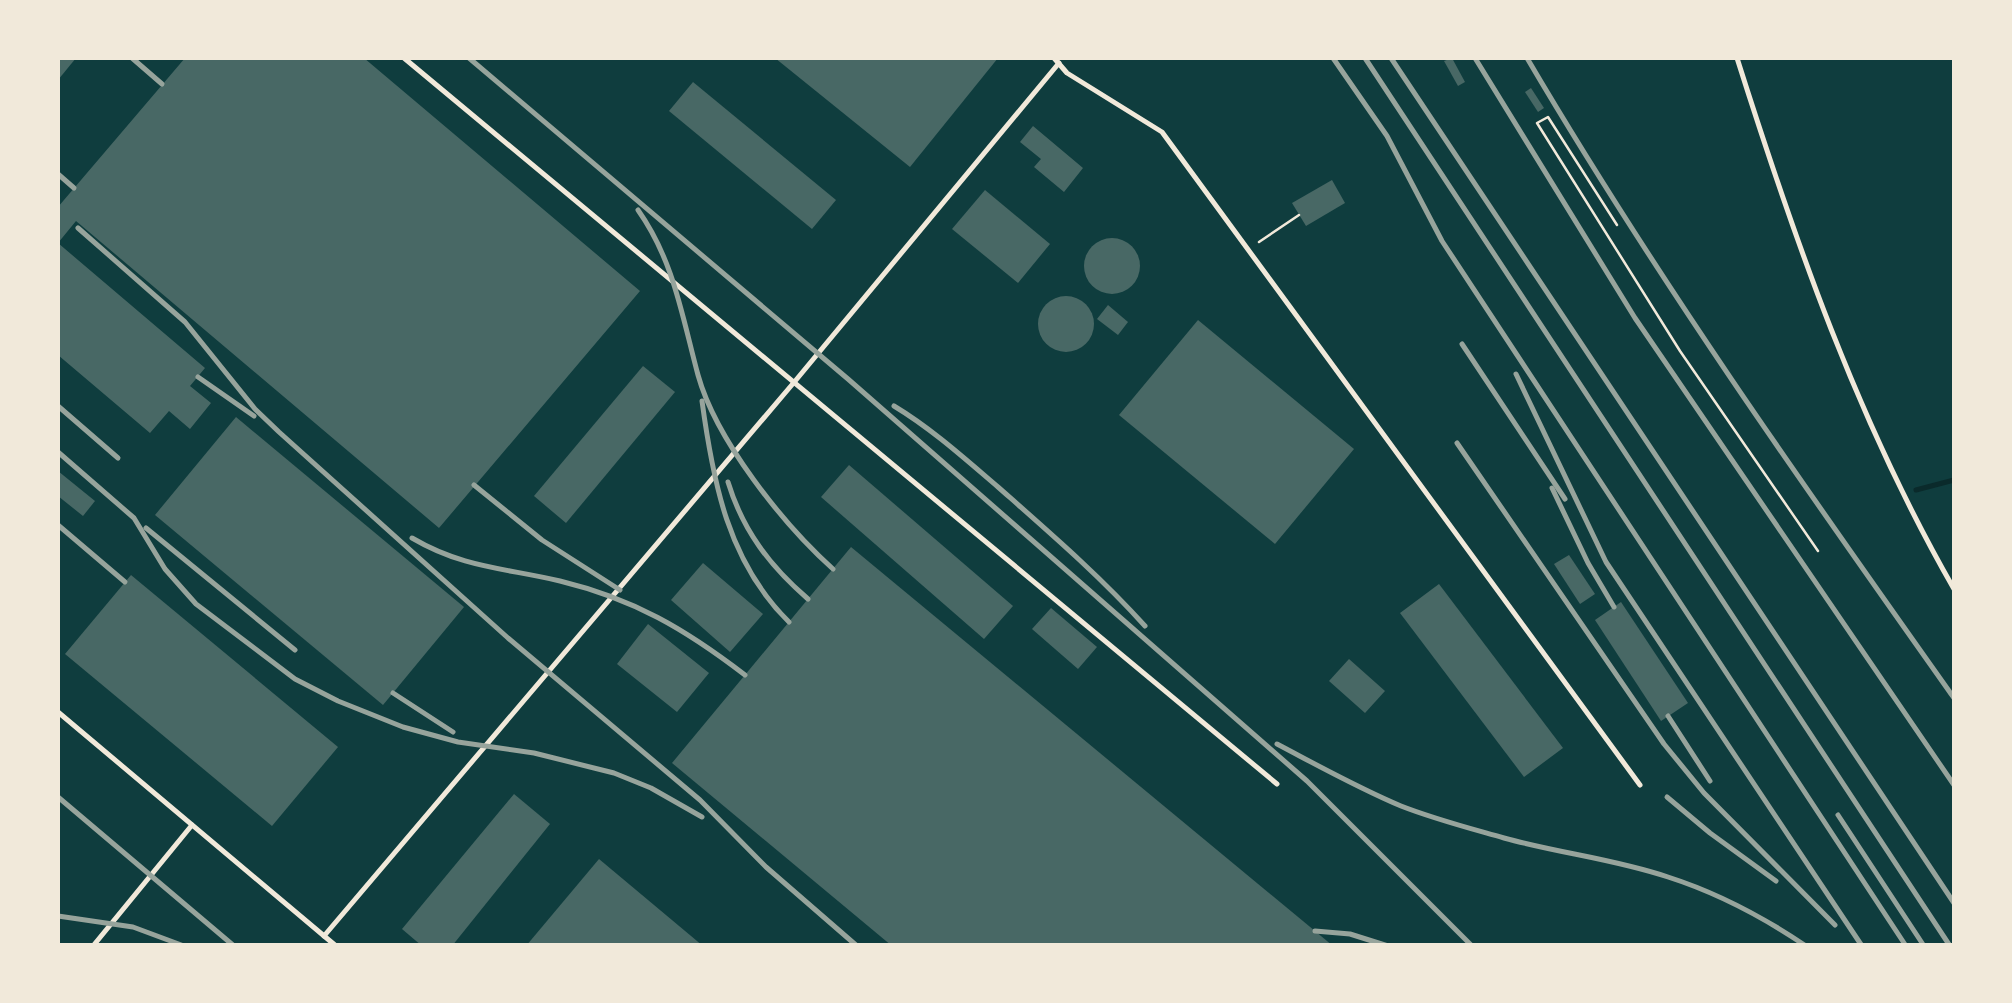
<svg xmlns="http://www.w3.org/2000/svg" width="2012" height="1003" font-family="'Work Sans',sans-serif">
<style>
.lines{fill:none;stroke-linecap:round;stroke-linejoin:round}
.stream{stroke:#0a2a2b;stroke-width:5}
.building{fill:#486865}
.path{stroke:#f1e9da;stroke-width:2.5}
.service{stroke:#f1e9da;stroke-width:5}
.rail{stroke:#97a49c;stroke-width:5}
</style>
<rect width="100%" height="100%" fill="#0f3d3e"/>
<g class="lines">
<!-- stream -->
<path class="stream" d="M1916,490L1954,480"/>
</g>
<!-- building -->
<g class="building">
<path d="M58,58H76L58,80Z"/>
<path d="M185,58H364L640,291L439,528L76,221L58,243V207Z"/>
<path d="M775,58H998L910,167Z"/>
<path d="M1452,58L1465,82L1458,86L1444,61Z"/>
<path d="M693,82L836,200L812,229L669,111Z"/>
<path d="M1531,88L1544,108L1538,112L1525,92Z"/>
<path d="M1033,126L1083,168L1064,192L1034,167L1041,159L1020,142Z"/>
<path d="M1332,180L1345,203L1306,226L1292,203Z"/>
<path d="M985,190L1050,244L1018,283L952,229Z"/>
<circle cx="1112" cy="266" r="28"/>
<path d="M58,243L205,368L190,386L211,403L190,429L169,411L150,433L58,355Z"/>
<circle cx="1066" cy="324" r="28"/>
<path d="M1108,305L1128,322L1118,335L1097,319Z"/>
<path d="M1198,320L1354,449L1275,544L1119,415Z"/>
<path d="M643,366L675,392L566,523L534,496Z"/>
<path d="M236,417L464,607L383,705L155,515Z"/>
<path d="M849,465L1013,606L984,639L821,497Z"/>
<path d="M58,471L95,501L83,516L58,496Z"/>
<path d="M851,547L1315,931L1333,946H892L672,763Z"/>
<path d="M1569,555L1595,594L1580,604L1554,564Z"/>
<path d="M703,563L763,614L730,652L671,600Z"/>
<path d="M131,575L338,747L272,826L65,654Z"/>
<path d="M1439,584L1563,748L1524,777L1400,613Z"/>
<path d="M1621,602L1688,703L1661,721L1595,620Z"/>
<path d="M1051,608L1097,647L1078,669L1032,629Z"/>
<path d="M648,624L709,673L677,712L617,664Z"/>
<path d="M1349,659L1385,691L1365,713L1329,681Z"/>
<path d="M514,794L550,824L452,946H422L402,929Z"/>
<path d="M599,859L703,946H526Z"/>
</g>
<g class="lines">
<!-- path -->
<g class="path">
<path d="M1447,58H1448"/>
<path d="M1617,225L1548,117L1537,123L1680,351L1818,551"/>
<path d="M1259,242L1299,215"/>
</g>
<!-- service -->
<g class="service">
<path d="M404,58L1277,784"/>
<path d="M1054,58L1067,73L1162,132L1640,785"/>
<path d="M1737,58C1795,241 1858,422 1954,589"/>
<path d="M58,712L336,946"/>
<path d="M324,936L796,380L1059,63"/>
<path d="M93,946L192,825"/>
</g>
<!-- rail -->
<g class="rail">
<path d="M132,58L162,84"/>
<path d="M469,58L848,379L1307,781L1472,946"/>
<path d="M1333,58L1387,136L1442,241L1906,946"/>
<path d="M1365,58L1950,946"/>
<path d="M1391,58L1954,903"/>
<path d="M1475,58L1635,318L1954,785"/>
<path d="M1527,58C1657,279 1806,489 1954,698"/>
<path d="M58,174L74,188"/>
<path d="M638,210C674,261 682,316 698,375C716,440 783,524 833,569"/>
<path d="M78,228L185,322L255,409L279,432L508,638L700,800L766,867L857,946"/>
<path d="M1462,344L1565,499"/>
<path d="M1516,374L1606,562L1862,946"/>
<path d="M198,377L254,416"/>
<path d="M702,401C713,482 728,562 789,622"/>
<path d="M58,406L118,458"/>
<path d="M894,406C932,429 964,458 998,487C1049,532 1100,576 1145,626"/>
<path d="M1457,443L1664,744L1704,793L1835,925"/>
<path d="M58,452L134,518L165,569L196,604L295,679L338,701L403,727L458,742L534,753L614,773L651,788L702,817"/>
<path d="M728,482C743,531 770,566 808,599"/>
<path d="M474,485L542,540L620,590"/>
<path d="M1552,488L1588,563L1614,607"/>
<path d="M58,525L125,582"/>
<path d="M146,528L295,650"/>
<path d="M412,538C463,568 505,568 560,581C634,599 685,629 745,675"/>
<path d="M393,693L453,732"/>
<path d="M1668,716L1710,781"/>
<path d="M1277,744C1317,765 1358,788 1401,806C1434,819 1469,828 1504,838C1558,853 1615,859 1668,877C1718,893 1763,917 1806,946"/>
<path d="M58,797L234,946"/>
<path d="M1667,797L1710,833L1776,881"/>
<path d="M1838,815L1924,946"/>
<path d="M58,916L133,927L184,946"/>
<path d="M1315,931L1350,934L1388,946"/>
</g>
</g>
<!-- border -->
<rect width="2012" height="1003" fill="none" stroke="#f1e9da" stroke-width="120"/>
</svg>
